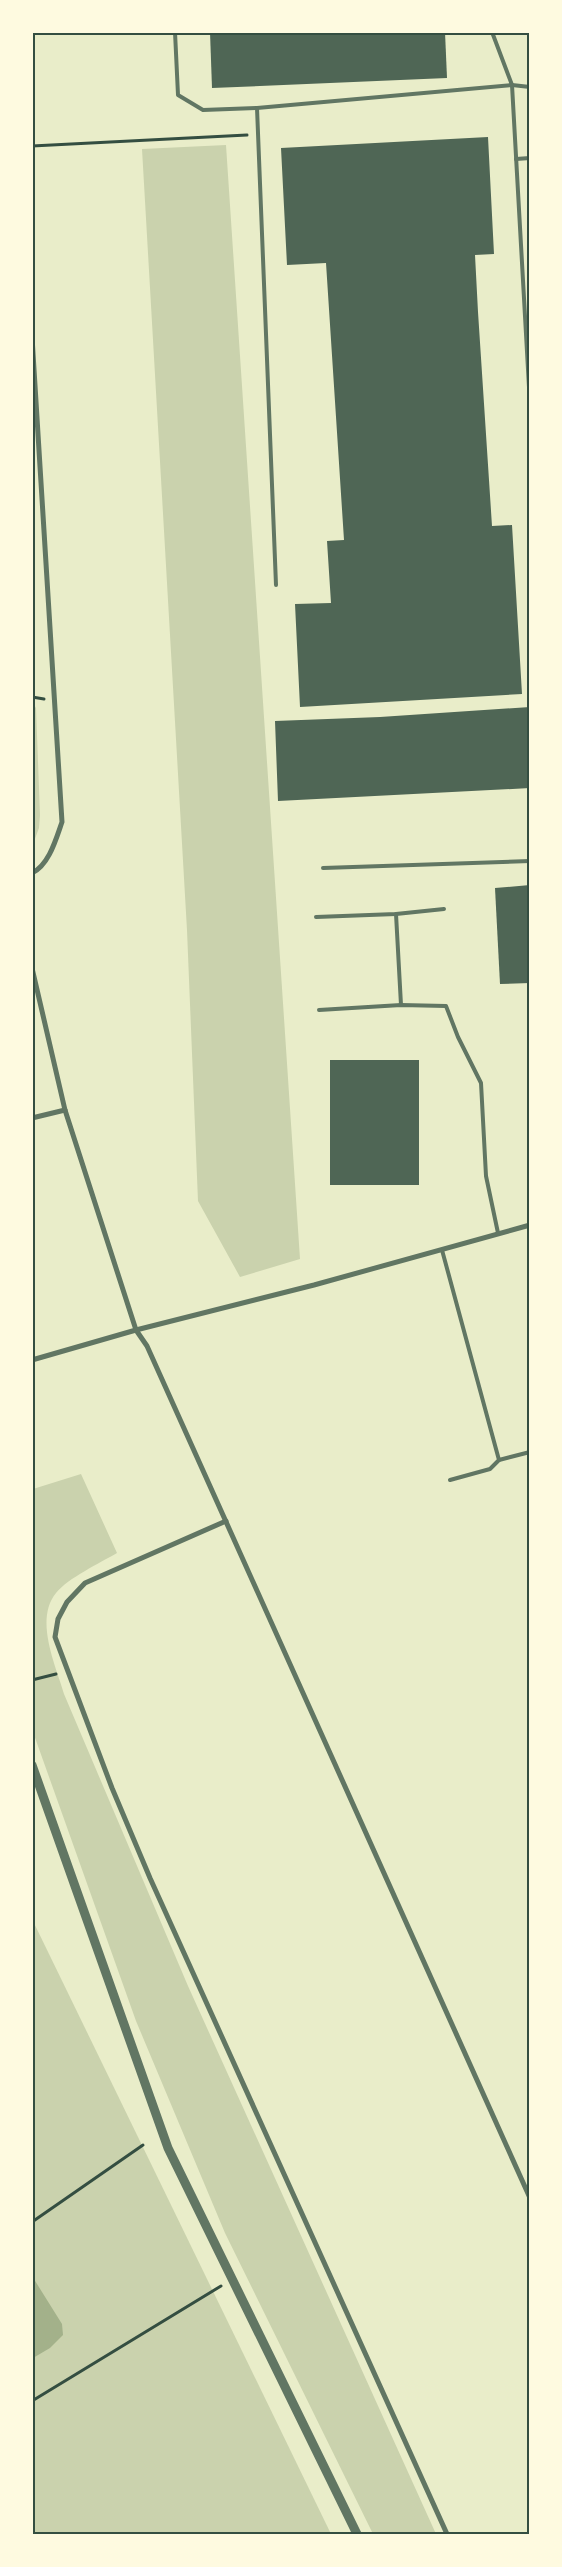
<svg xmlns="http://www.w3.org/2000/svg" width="562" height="2567" font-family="Commissioner,sans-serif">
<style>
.green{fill:#cad2ad}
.water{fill:#a3b18a}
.building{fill:#4f6655}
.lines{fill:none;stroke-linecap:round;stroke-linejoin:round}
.path{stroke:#344e41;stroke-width:3}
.service{stroke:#617663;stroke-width:4}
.minor{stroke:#617663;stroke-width:5}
.tertiary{stroke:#617663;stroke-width:9}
.neatline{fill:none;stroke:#344e41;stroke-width:2}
</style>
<rect width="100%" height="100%" fill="#e9edc9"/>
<!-- green -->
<g class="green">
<path d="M226,145L300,1259L240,1277L198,1201L187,930L142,149Z"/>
<path d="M33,703L36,708L40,815L39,828L33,844Z"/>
<path d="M81,1474L117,1553C100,1563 68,1578 56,1593C34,1620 56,1666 64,1694L188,1986L436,2534H373L225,2233L136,2021L33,1732V1489Z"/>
<path d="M32,1919L331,2534H33Z"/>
</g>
<!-- water -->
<path class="water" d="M32,2276L62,2324L63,2335L50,2348L33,2358Z"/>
<!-- building -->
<g class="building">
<path d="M210,32H445L447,78L212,88Z"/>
<path d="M488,137L494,254L475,255L478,312L492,526L512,525L522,694L300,707L295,604L331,603L327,541L344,540L326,263L287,265L281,148Z"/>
<path d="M530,707V788L278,801L275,721L380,717Z"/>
<path d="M530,885V983L500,984L495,888Z"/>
<rect x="330" y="1060" width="89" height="125"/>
</g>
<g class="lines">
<!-- path -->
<g class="path">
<path d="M32,146L247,135"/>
<path d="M32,697L44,699"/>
<path d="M32,1680L56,1674"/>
<path d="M32,2222L143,2145"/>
<path d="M32,2401L221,2286"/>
</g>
<!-- service -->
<g class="service">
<path d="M175,32L178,95L203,110L257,108L512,85L530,87"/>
<path d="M492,32L512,85L530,405"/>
<path d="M257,108L276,585"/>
<path d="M516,159L530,158"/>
<path d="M323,868L530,861"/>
<path d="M396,914L401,1005"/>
<path d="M316,917L396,914L444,909"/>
<path d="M319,1010L401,1005L446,1006L458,1037L481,1083L486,1176L498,1233"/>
<path d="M442,1250L499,1460L490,1469L450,1480"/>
<path d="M499,1460L530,1452"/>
</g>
<!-- minor -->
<g class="minor">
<path d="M32,337L62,822C56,839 49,865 32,873"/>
<path d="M32,968L65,1110L136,1330L147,1346L530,2198"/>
<path d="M32,1118L65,1110"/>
<path d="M32,1360L136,1330L314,1285L530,1225"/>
<path d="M226,1521L85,1583L67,1602L58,1619L55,1637L112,1788L150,1878L447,2534"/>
</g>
<!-- tertiary -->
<path class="tertiary" d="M32,1765L168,2148L357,2534"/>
</g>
<!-- border -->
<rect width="562" height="2567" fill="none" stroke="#fefae0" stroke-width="68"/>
<rect x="34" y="34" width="494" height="2499" class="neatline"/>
</svg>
